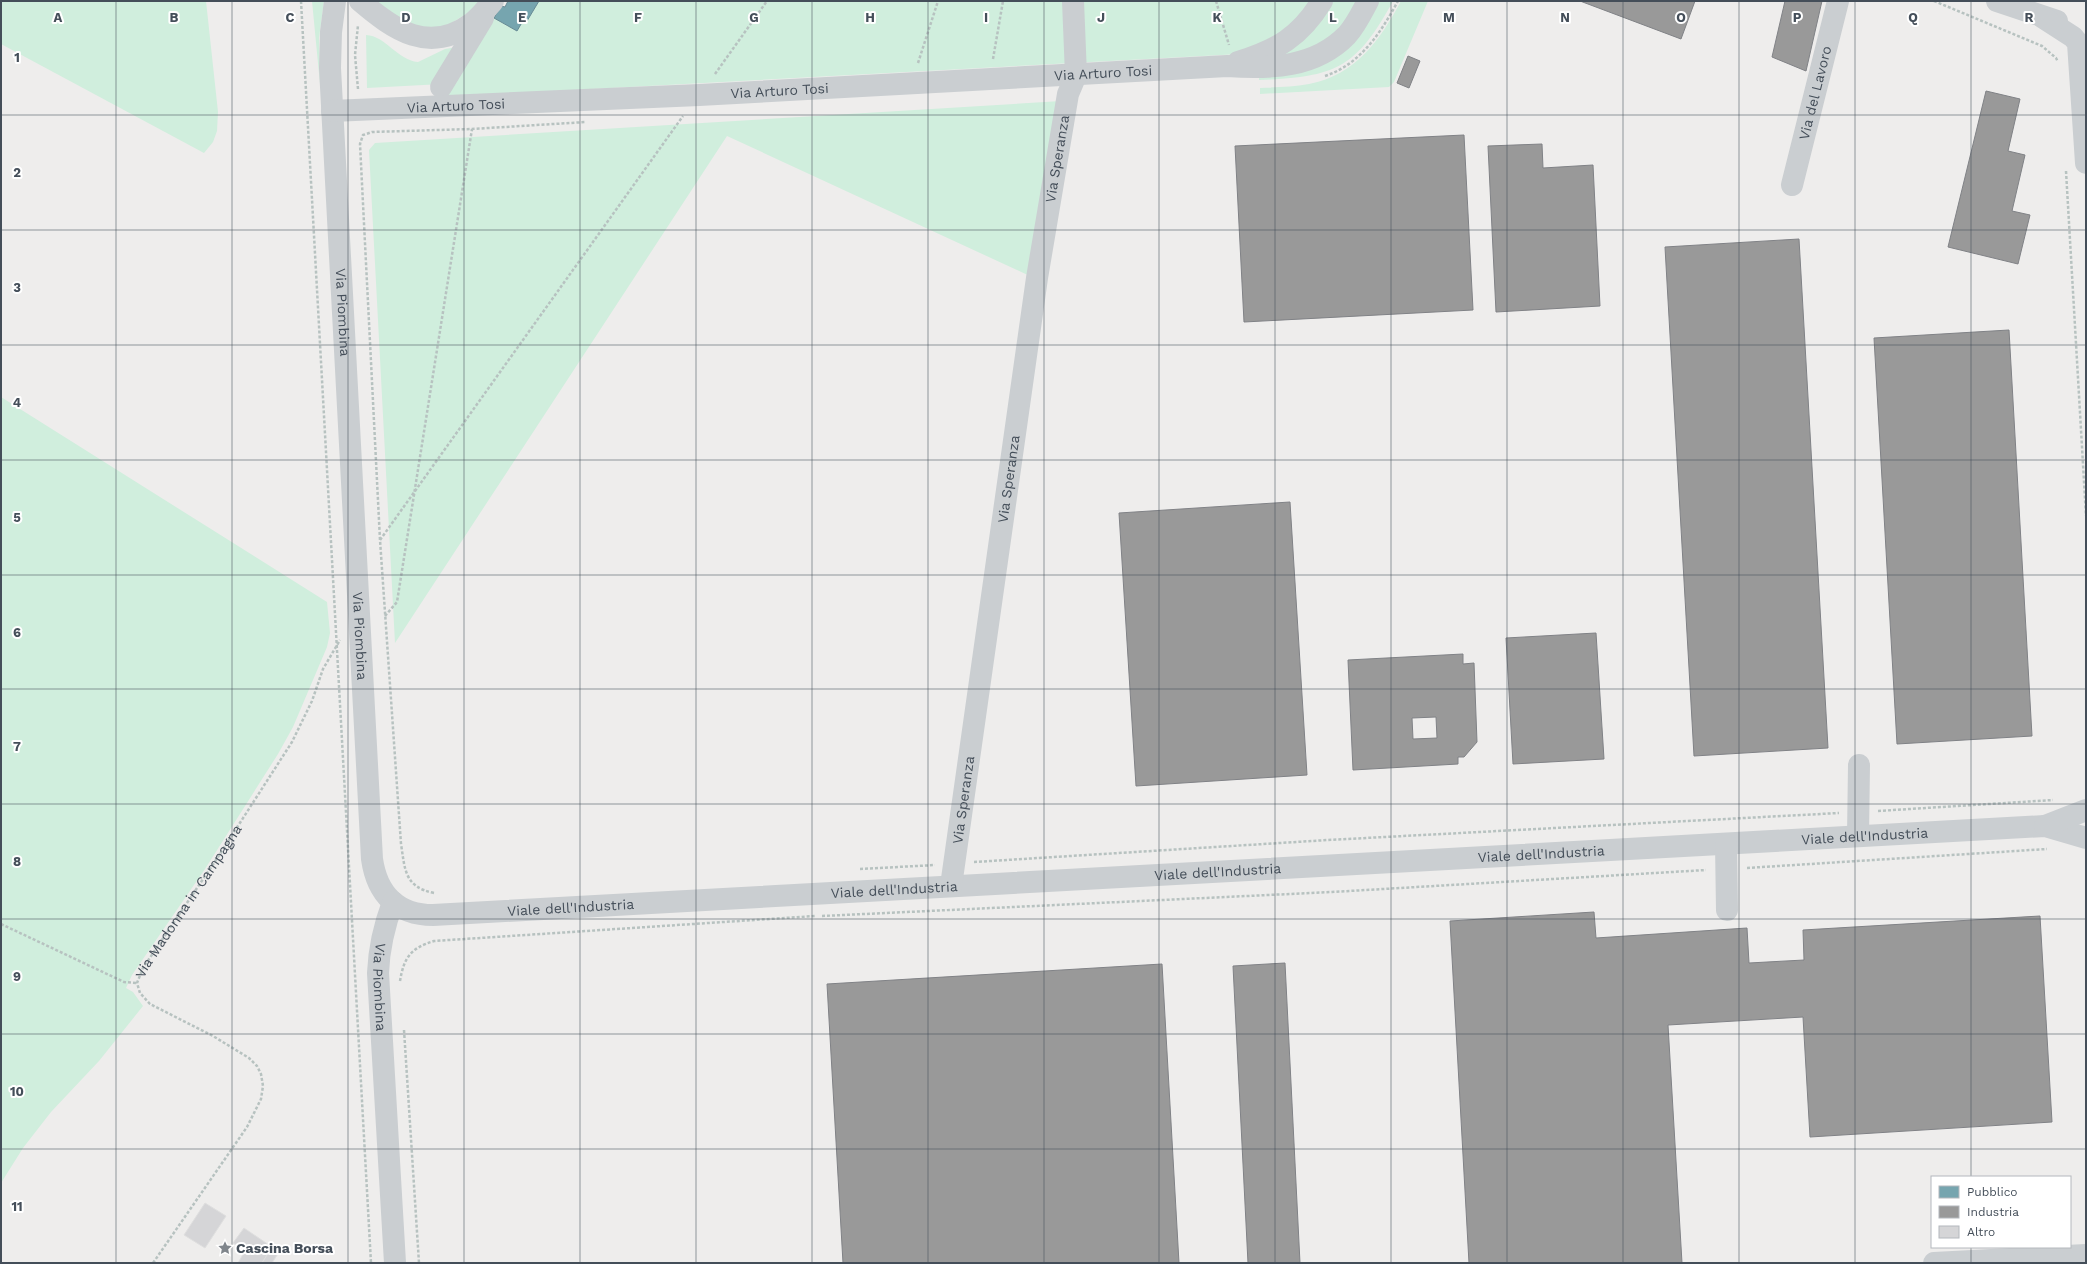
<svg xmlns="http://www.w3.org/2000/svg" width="2087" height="1264" font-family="'Work Sans',sans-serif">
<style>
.green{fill:#d0eedd}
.public{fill:#76a5af;stroke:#678b95}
.industry{fill:#999;stroke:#808286;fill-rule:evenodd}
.building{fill:#d5d5d7;stroke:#dfdfdf}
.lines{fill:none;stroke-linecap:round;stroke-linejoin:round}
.path{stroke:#b7c2c0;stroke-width:2.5;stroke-dasharray:3 2;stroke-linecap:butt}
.minor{stroke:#caced1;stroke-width:22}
.grid{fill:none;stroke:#444e59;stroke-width:1;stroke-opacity:0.55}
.labels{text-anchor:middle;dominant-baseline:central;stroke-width:4;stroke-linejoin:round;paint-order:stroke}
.street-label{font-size:14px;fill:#444e59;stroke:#fff}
.poi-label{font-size:14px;font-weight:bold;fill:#444e59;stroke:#fff;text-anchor:start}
.grid-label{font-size:13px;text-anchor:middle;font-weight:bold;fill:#444e59;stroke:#fff;stroke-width:4;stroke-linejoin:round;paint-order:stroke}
</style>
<rect width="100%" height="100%" fill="#eeedec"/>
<!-- green -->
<g class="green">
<path d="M1,1H206L218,112L217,131L213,142L204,153L1,44Z"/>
<path d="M312,1H324L319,38L320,84Z"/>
<path d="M363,1H487L432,35Z"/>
<path d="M539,1H1313L1288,31L1240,54L443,97L494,18L517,31L524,19L527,20Z"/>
<path d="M1331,1H1360L1352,15L1330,39L1286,58L1283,52Z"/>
<path d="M1375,1H1393C1356,69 1335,77 1259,80V74L1283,72Z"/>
<path d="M1401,1H1428L1394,82L1389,87L1260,94V88C1276,87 1293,87 1309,84C1356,75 1380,40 1401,1Z"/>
<path d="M366,35C386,36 397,60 418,62L445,49L457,47L442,84L367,88Z"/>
<path d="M1061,101L1032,277L727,136L395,643L369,150L375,143Z"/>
<path d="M1,397L327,602L330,633L327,647L293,727L278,754L205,869L132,975L126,988L133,992L143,1006L99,1061L51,1112L23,1148L1,1183Z"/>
</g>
<!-- public -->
<path class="public" d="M508,1H539L527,21L524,19L517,31L494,18L501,6L505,7Z"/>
<!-- industry -->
<g class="industry">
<path d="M1580,1H1695L1681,39Z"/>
<path d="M1785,1H1822L1806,71L1772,57Z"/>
<path d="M1408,56L1420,61L1409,88L1397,83Z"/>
<path d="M1986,91L2020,99L2008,151L2025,155L2012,211L2030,215L2018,264L1948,247Z"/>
<path d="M1464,135L1473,310L1244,322L1235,146Z"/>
<path d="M1542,144L1543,168L1593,165L1600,306L1496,312L1488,146Z"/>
<path d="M1799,239L1828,748L1694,756L1665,247Z"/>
<path d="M2009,330L2032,736L1897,744L1874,338Z"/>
<path d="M1290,502L1307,775L1136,786L1119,513Z"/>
<path d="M1596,633L1604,759L1513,764L1506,638Z"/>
<path d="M1463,654V664L1474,663L1477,742L1464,757H1458V764L1353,770L1348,660ZM1436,717L1437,738L1413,739L1412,718Z"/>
<path d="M1594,912L1596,938L1747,928L1749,963L1804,960L1803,930L2040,916L2052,1122L1810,1137L1803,1017L1668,1025L1682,1263H1469L1450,921Z"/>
<path d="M1285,963L1300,1263H1248L1233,966Z"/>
<path d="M1162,964L1179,1263H843L827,984Z"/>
</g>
<!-- building -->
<g class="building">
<path d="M205,1203L226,1216L205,1248L184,1235Z"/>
<path d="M244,1228L272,1247L262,1263H238L245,1251L233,1243Z"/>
<path d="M272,1247L279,1252L272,1263H262Z"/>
</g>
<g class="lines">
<!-- path -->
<g class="path">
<path d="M301,1L371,1263"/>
<path d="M1216,1L1229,45"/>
<path d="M1934,1L2042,46L2056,58L2058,62"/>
<path d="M993,59L1003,1"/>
<path d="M918,63L938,1"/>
<path d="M715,74L767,1"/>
<path d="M1325,76C1361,64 1381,32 1398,1"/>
<path d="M358,89L355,55L358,25"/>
<path d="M2066,171L2086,516"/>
<path d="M380,540L683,116"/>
<path d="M385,616L397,602L472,129"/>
<path d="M1878,811L2053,800"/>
<path d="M974,862L1328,840L1839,813"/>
<path d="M1747,868L2047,849"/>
<path d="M860,869L935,865"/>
<path d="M434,893C404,887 405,869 401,844L380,540L360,144L363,135L372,132L472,129L586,122"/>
<path d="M822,916L1332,892L1706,870"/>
<path d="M1,924L124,982L137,983"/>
<path d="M400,981C404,957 411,948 434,941L815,916"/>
<path d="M404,1030L419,1263"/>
<path id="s1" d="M153,1263L247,1127L261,1099L263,1086L261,1074L257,1066L249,1058L213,1036L150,1004L140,993L137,983L143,968L218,857L292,742L312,701L323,669L340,640"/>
</g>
<!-- minor -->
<g class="minor">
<path id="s2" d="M335,1L331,32L330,68L372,859C377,894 397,915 433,915L2045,826L2086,838"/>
<path d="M360,1C394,30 429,55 472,23C480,17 487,8 493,1"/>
<path d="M1997,1L2057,21"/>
<path d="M2042,17L2073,37L2078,43L2086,163"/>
<path d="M1238,62C1277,50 1300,37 1322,1"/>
<path d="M441,87L483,18"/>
<path id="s3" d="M332,111L699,95L1227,66C1270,69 1315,68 1347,35C1356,25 1362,12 1368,1"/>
<path id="s4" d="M1792,185L1838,1"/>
<path d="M2045,826L2086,810"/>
<path d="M1858,836L1859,765"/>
<path d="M1726,844L1727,910"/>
<path id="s5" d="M951,886L1037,278L1068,94L1076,75L1073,1"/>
<path id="s6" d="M393,902C384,926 379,947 378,973L395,1263"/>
<path d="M1934,1263L2086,1255"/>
</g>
</g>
<!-- grid -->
<path class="grid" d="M116,1V1263M232,1V1263M348,1V1263M464,1V1263M580,1V1263M696,1V1263M812,1V1263M928,1V1263M1044,1V1263M1159,1V1263M1275,1V1263M1391,1V1263M1507,1V1263M1623,1V1263M1739,1V1263M1855,1V1263M1971,1V1177M1,115H2086M1,230H2086M1,345H2086M1,460H2086M1,575H2086M1,689H2086M1,804H2086M1,919H2086M1,1034H2086M1,1149H2086M1971,1247V1263"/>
<!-- icons -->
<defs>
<symbol id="sight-bare" viewBox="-9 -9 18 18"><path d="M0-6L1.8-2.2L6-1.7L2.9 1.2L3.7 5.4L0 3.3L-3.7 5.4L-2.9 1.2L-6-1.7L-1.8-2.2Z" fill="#80868c" stroke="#fff" stroke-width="2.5" paint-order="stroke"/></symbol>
</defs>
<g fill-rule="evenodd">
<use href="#sight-bare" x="215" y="1238" width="20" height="20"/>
</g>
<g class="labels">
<!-- street labels -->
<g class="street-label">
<text stroke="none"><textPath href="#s3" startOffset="772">Via Arturo Tosi</textPath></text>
<text stroke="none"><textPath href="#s3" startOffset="448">Via Arturo Tosi</textPath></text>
<text stroke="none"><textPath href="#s4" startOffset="95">Via del Lavoro</textPath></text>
<text stroke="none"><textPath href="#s3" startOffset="124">Via Arturo Tosi</textPath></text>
<text stroke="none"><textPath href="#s5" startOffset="735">Via Speranza</textPath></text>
<text stroke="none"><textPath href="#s2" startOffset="312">Via Piombina</textPath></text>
<text stroke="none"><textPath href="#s5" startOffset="411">Via Speranza</textPath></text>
<text stroke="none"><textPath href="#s2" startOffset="636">Via Piombina</textPath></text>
<text stroke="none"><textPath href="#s5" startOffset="87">Via Speranza</textPath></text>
<text stroke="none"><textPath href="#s2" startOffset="2385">Viale dell'Industria</textPath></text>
<text stroke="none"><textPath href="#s2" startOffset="2061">Viale dell'Industria</textPath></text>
<text stroke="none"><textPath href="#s2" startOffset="1737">Viale dell'Industria</textPath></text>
<text stroke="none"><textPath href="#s2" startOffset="1413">Viale dell'Industria</textPath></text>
<text stroke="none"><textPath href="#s1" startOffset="477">Via Madonna in Campagna</textPath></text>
<text stroke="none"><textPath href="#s2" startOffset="1089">Viale dell'Industria</textPath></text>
<text stroke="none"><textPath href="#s6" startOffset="87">Via Piombina</textPath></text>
</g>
<!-- poi labels -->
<g class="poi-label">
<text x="236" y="1248">Cascina Borsa</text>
</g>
</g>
<g class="grid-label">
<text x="58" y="22">A</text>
<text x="174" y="22">B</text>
<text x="290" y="22">C</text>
<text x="406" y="22">D</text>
<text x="522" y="22">E</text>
<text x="638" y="22">F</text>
<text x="754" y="22">G</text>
<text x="870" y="22">H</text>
<text x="986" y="22">I</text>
<text x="1101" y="22">J</text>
<text x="1217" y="22">K</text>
<text x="1333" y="22">L</text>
<text x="1449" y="22">M</text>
<text x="1565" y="22">N</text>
<text x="1681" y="22">O</text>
<text x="1797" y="22">P</text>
<text x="1913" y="22">Q</text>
<text x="2029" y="22">R</text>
<text x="17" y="62">1</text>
<text x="17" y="177">2</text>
<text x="17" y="292">3</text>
<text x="17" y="407">4</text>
<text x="17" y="522">5</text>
<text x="17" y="637">6</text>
<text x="17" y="751">7</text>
<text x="17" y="866">8</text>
<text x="17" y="981">9</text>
<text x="17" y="1096">10</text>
<text x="17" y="1211">11</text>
</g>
<!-- border -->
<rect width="2087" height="1264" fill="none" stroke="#444e59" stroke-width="4"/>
<!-- legend -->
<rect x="1931" y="1176" width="140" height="72" fill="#ffffff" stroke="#b4b8bd"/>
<rect x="1939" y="1186" width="20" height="12" fill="#76a5af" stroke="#b4b8bd"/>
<text x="1967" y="1196" font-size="12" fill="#444e59">Pubblico</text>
<rect x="1939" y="1206" width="20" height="12" fill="#999999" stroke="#b4b8bd"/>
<text x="1967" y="1216" font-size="12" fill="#444e59">Industria</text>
<rect x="1939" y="1226" width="20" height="12" fill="#d5d5d7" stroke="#b4b8bd"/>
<text x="1967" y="1236" font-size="12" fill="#444e59">Altro</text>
</svg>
